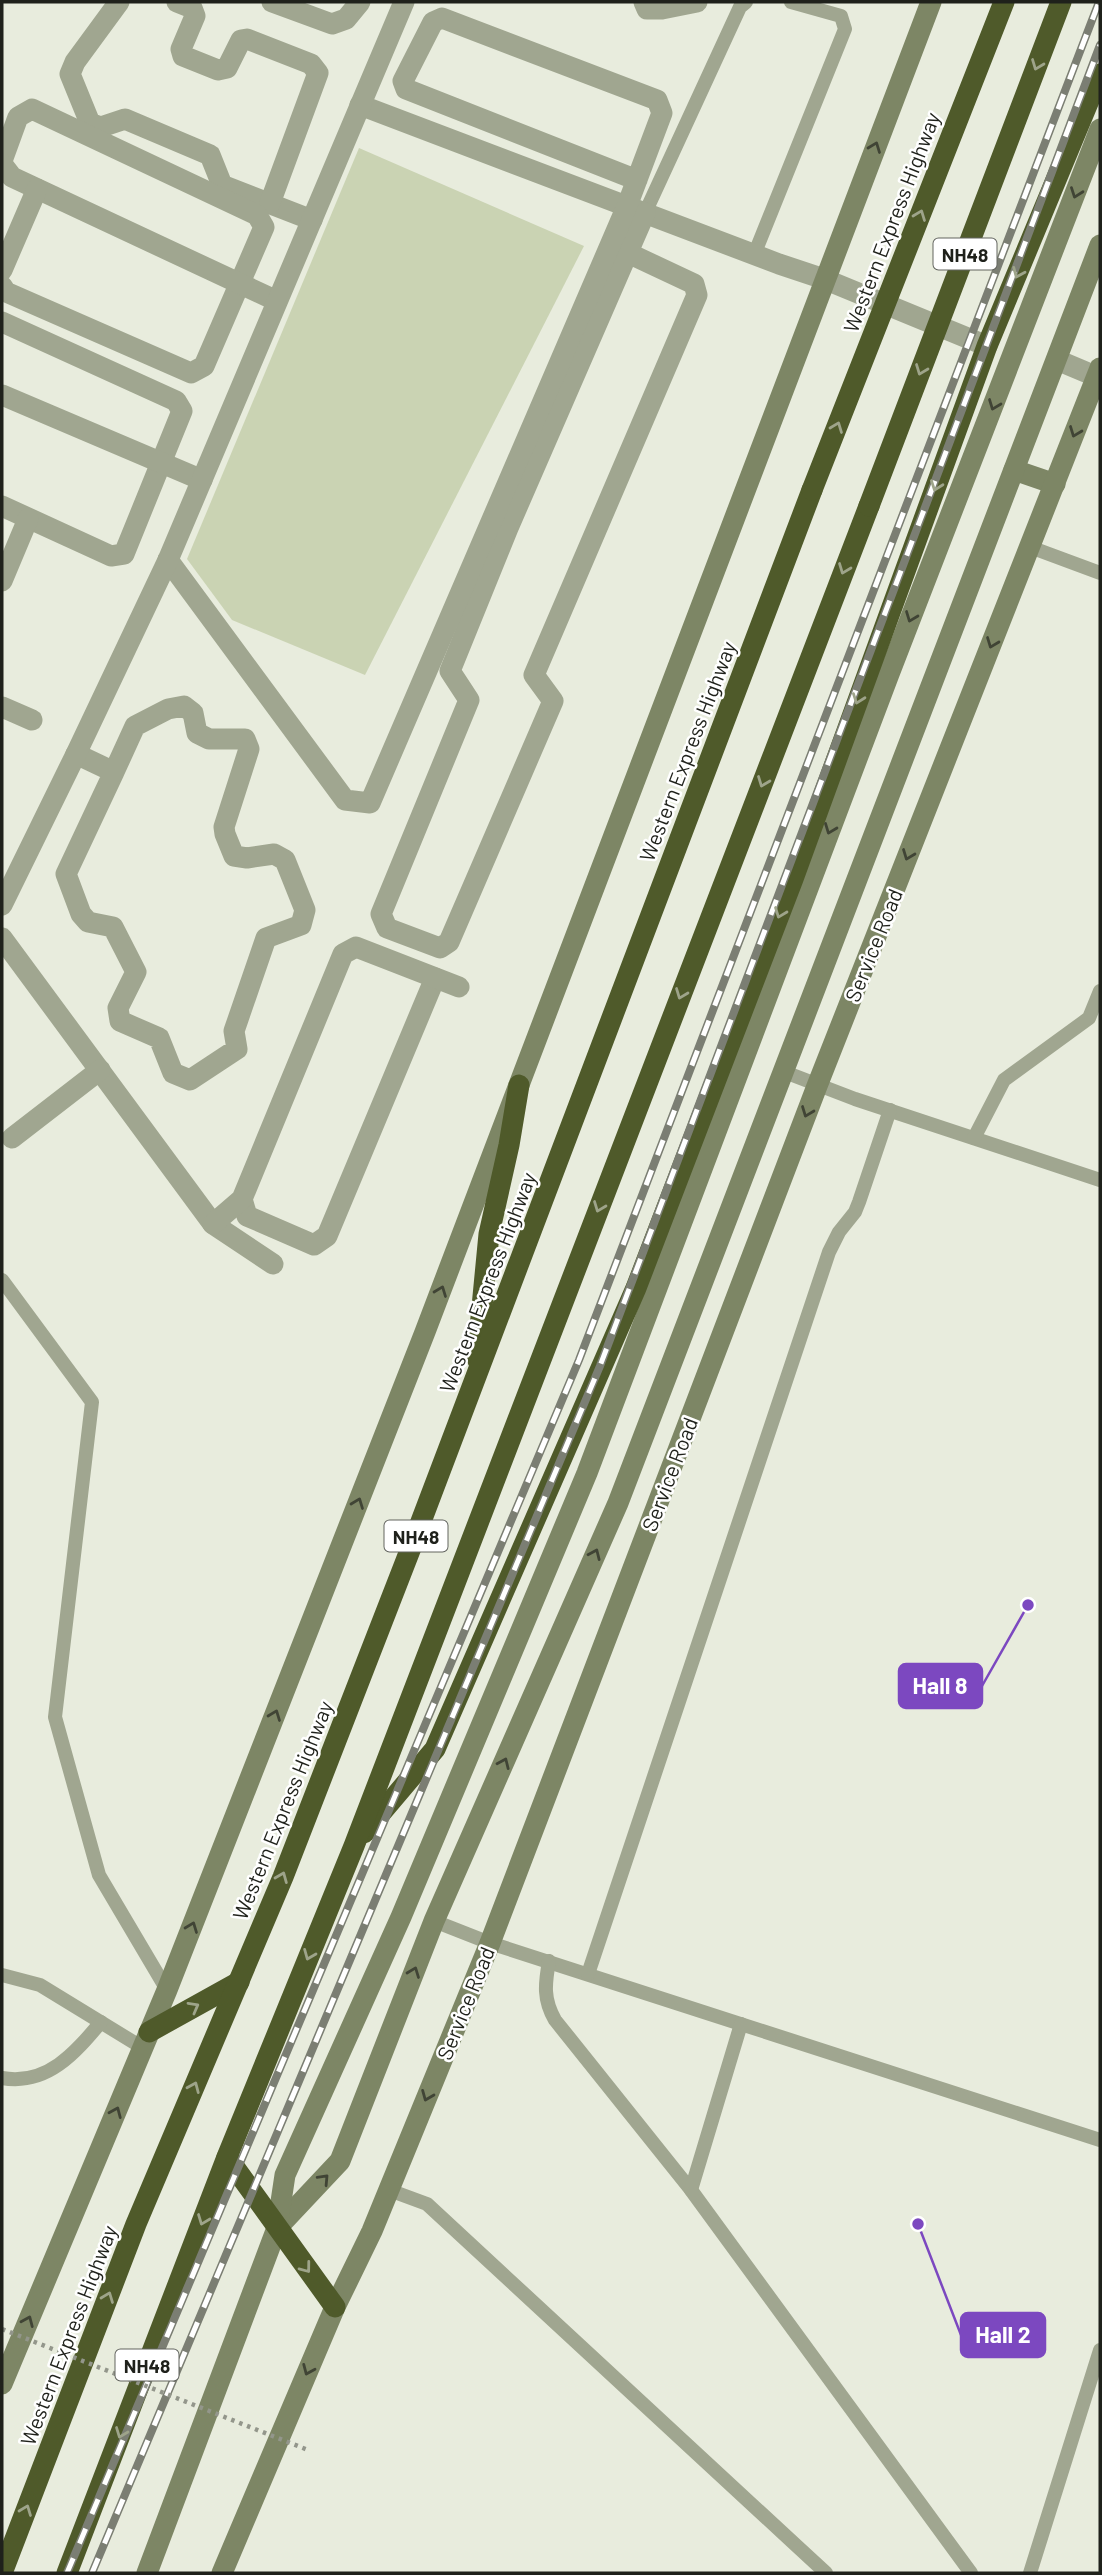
<svg xmlns="http://www.w3.org/2000/svg" width="1102" height="2575" font-family="Barlow,sans-serif">
<style>
.green{fill:#cad3b3}
.lines{fill:none;stroke-linecap:round;stroke-linejoin:round}
.lane{stroke:#a0a690;stroke-width:14}
.street{stroke:#a0a690;stroke-width:21}
.secondary{stroke:#7d8665;stroke-width:21}
.highway{stroke:#4f5a2a;stroke-width:21}
.rail-casing{stroke:#7b7e73;stroke-width:8}
.rail{stroke:#fff;stroke-width:5;stroke-dasharray:16;stroke-linecap:butt}
.path-bridge{stroke:#93968b;stroke-width:4.5;stroke-dasharray:3.5 5;stroke-linecap:butt}
.highway-bridge{stroke:#4f5a2a;stroke-width:21}
.oneway{stroke:#9ea48a}
.oneway2{stroke:#404435}
.labels{text-anchor:middle;dominant-baseline:central;stroke-width:5;stroke-linejoin:round;paint-order:stroke}
.shield{fill:#fff;stroke:#62645f;stroke-width:2}
.shield-label{font-size:19px;font-weight:bold;fill:#1f211b}
.street-label{font-size:21px;fill:#1f211b;stroke:#fff}
.leader{fill:none;stroke:#7c48c0;stroke-width:2.5}
.callout-dot{fill:#7c48c0;stroke:#fff;stroke-width:2.5}
.callout{fill:#7c48c0;stroke:#7c48c0;stroke-width:2.5}
.callout-label{font-size:23px;text-anchor:middle;font-weight:bold;fill:#fff}
</style>
<rect width="100%" height="100%" fill="#e8ecdd"/>
<!-- green -->
<path class="green" d="M359,148L584,246L365,675L232,620L187,559Z"/>
<g class="lines">
<!-- lane -->
<g class="lane">
<path d="M645,213L740,7L746,2"/>
<path d="M754,255L845,29L841,16L791,2"/>
<path d="M1030,547L1100,573"/>
<path d="M782,1071L855,1099L1100,1180"/>
<path d="M974,1138L1004,1080L1089,1018L1100,991"/>
<path d="M2,1280L92,1402L55,1717L99,1875L167,1990"/>
<path d="M434,1921L490,1943L1100,2140"/>
<path d="M549,1961C545,1984 543,1999 555,2020L691,2190L971,2573"/>
<path d="M588,1974L829,1252L839,1232L855,1212L859,1202L890,1110"/>
<path d="M2,1975L40,1985L143,2048"/>
<path d="M2,2078C47,2086 75,2053 101,2022"/>
<path d="M389,2190L427,2204L826,2573"/>
<path d="M691,2190L741,2024"/>
<path d="M1030,2573L1100,2350"/>
</g>
<!-- street -->
<g class="street">
<path d="M119,2L75,62L70,74L90,123L101,127L125,119L210,155L222,185L312,220"/>
<path d="M177,2L192,8L195,16L181,49L183,56L218,70L227,68L241,40L247,39L311,64L318,73L270,203"/>
<path d="M272,2L332,24L346,19L360,2"/>
<path d="M644,2L647,9H662L697,2"/>
<path d="M360,105L779,264L824,279L987,346"/>
<path d="M2,161L18,117L32,109L257,215L264,227L204,366L191,373L6,292L2,286"/>
<path d="M2,164L12,177L277,301"/>
<path d="M628,253L694,284L697,295L534,675L553,701L449,942L440,948L387,928L381,914L469,700L450,671L508,528L645,213"/>
<path d="M2,270L37,189"/>
<path d="M2,322L176,401L182,411L124,554L111,556L2,506"/>
<path d="M1057,360L1100,378"/>
<path d="M2,395L202,480"/>
<path d="M168,560L345,800L370,803L627,206L662,113L657,100L442,18L433,22L403,81L406,89L637,180"/>
<path d="M2,581L28,519"/>
<path d="M2,707L32,720"/>
<path d="M76,754L114,772L135,726L168,709L184,706L193,713L197,733L209,739H245L249,749L224,827L225,834L234,856L247,858L274,854L285,860L305,910L301,925L266,938L234,1031L237,1049L190,1080L173,1073L159,1038L120,1021L118,1008L136,972L113,927L88,922L81,914L66,874L114,772"/>
<path d="M2,905L76,754L168,560L404,2"/>
<path d="M2,938L213,1224L273,1264"/>
<path d="M12,1138L100,1070"/>
<path d="M242,1199L247,1216L314,1245L327,1236L435,978"/>
<path d="M213,1224L242,1199L343,954L356,947L459,987"/>
</g>
<!-- secondary -->
<g class="secondary">
<path d="M1014,470L1055,484"/>
<path d="M277,2228L340,2161L434,1921L618,1503L1100,245"/>
<path d="M2,2384L167,1990L425,1332L931,2"/>
<path d="M147,2573L277,2228L285,2175L401,1917L587,1473L889,674L1100,129"/>
<path d="M222,2573L335,2307L372,2231L490,1943L817,1086L1100,368"/>
</g>
<!-- highway -->
<g class="highway">
<path d="M477,1359L489,1234L509,1145L519,1085"/>
<path d="M364,1833L435,1749L636,1288L793,879L987,346L1100,74"/>
<path d="M149,2032L239,1982"/>
<path d="M227,2157L335,2307"/>
<path d="M2,2573L136,2224L283,1877L414,1540L812,490"/>
<path d="M67,2573L227,2157L354,1846L869,506"/>
</g>
<defs>
<g id="rail">
<path d="M67,2573L579,1360L1099,2"/>
<path d="M92,2573L600,1366L1100,45"/>
</g>
</defs>
<!-- rail casing -->
<use href="#rail" class="rail-casing"/>
<!-- rail -->
<use href="#rail" class="rail"/>
<!-- path-bridge -->
<path class="path-bridge" d="M2,2329L308,2450"/>
<!-- highway-bridge -->
<g class="highway-bridge">
<path d="M812,490L1004,2"/>
<path d="M869,506L1061,2"/>
</g>
</g>
<!-- one-way arrows -->
<defs><path id="oneway-chevron" d="M-2-3.5L2.5 0L-2 3.5" fill="none" stroke-width="1.6" stroke-linecap="round" stroke-linejoin="round" transform="scale(1.75)"/></defs>
<g class="oneway">
<use href="#oneway-chevron" transform="translate(1037 65) rotate(111)"/>
<use href="#oneway-chevron" transform="translate(920 215) rotate(-69)"/>
<use href="#oneway-chevron" transform="translate(1018 273) rotate(113)"/>
<use href="#oneway-chevron" transform="translate(921 370) rotate(111)"/>
<use href="#oneway-chevron" transform="translate(837 427) rotate(-69)"/>
<use href="#oneway-chevron" transform="translate(936 486) rotate(110)"/>
<use href="#oneway-chevron" transform="translate(844 569) rotate(111)"/>
<use href="#oneway-chevron" transform="translate(858 699) rotate(110)"/>
<use href="#oneway-chevron" transform="translate(763 782) rotate(111)"/>
<use href="#oneway-chevron" transform="translate(780 913) rotate(111)"/>
<use href="#oneway-chevron" transform="translate(681 994) rotate(111)"/>
<use href="#oneway-chevron" transform="translate(599 1207) rotate(111)"/>
<use href="#oneway-chevron" transform="translate(282 1877) rotate(-68)"/>
<use href="#oneway-chevron" transform="translate(309 1955) rotate(112)"/>
<use href="#oneway-chevron" transform="translate(194 2007) rotate(-29)"/>
<use href="#oneway-chevron" transform="translate(194 2087) rotate(-67)"/>
<use href="#oneway-chevron" transform="translate(203 2220) rotate(111)"/>
<use href="#oneway-chevron" transform="translate(306 2268) rotate(53)"/>
<use href="#oneway-chevron" transform="translate(108 2297) rotate(-69)"/>
<use href="#oneway-chevron" transform="translate(121 2433) rotate(111)"/>
<use href="#oneway-chevron" transform="translate(26 2510) rotate(-69)"/>
</g>
<g class="oneway2">
<use href="#oneway-chevron" transform="translate(875 147) rotate(-69)"/>
<use href="#oneway-chevron" transform="translate(1076 193) rotate(110)"/>
<use href="#oneway-chevron" transform="translate(994 405) rotate(111)"/>
<use href="#oneway-chevron" transform="translate(1075 432) rotate(111)"/>
<use href="#oneway-chevron" transform="translate(911 617) rotate(111)"/>
<use href="#oneway-chevron" transform="translate(992 643) rotate(111)"/>
<use href="#oneway-chevron" transform="translate(830 829) rotate(111)"/>
<use href="#oneway-chevron" transform="translate(908 855) rotate(111)"/>
<use href="#oneway-chevron" transform="translate(807 1112) rotate(111)"/>
<use href="#oneway-chevron" transform="translate(441 1291) rotate(-69)"/>
<use href="#oneway-chevron" transform="translate(358 1503) rotate(-69)"/>
<use href="#oneway-chevron" transform="translate(595 1554) rotate(-66)"/>
<use href="#oneway-chevron" transform="translate(275 1715) rotate(-69)"/>
<use href="#oneway-chevron" transform="translate(504 1763) rotate(-66)"/>
<use href="#oneway-chevron" transform="translate(192 1927) rotate(-69)"/>
<use href="#oneway-chevron" transform="translate(414 1972) rotate(-69)"/>
<use href="#oneway-chevron" transform="translate(427 2096) rotate(112)"/>
<use href="#oneway-chevron" transform="translate(116 2112) rotate(-67)"/>
<use href="#oneway-chevron" transform="translate(324 2179) rotate(-47)"/>
<use href="#oneway-chevron" transform="translate(28 2321) rotate(-67)"/>
<use href="#oneway-chevron" transform="translate(308 2370) rotate(113)"/>
</g>
<g class="labels">
<!-- shield labels -->
<g class="shield">
<rect x="933.5" y="238.5" width="63" height="31" rx="5"/>
<rect x="384.5" y="1520.5" width="63" height="31" rx="5"/>
<rect x="115.5" y="2349.5" width="63" height="31" rx="5"/>
</g>
<g class="shield-label">
<text x="965" y="254">NH48</text>
<text x="416" y="1536">NH48</text>
<text x="147" y="2365">NH48</text>
</g>
<!-- street labels -->
<g class="street-label">
<text transform="translate(891 222) rotate(-69)">Western Express Highway</text>
<text transform="translate(687 751) rotate(-69)">Western Express Highway</text>
<text transform="translate(873 945) rotate(-68)">Service Road</text>
<text transform="translate(487 1282) rotate(-69)">Western Express Highway</text>
<text transform="translate(669 1474) rotate(-69)">Service Road</text>
<text transform="translate(282 1810) rotate(-68)">Western Express Highway</text>
<text transform="translate(465 2003) rotate(-68)">Service Road</text>
<text transform="translate(68 2335) rotate(-69)">Western Express Highway</text>
</g>
</g>
<!-- callouts -->
<path class="leader" d="M1028 1605L982 1686M918 2224L961 2335"/>
<g class="callout-dot">
<circle cx="1028" cy="1605" r="7"/>
<circle cx="918" cy="2224" r="7"/>
</g>
<g class="callout">
<rect x="899" y="1664" width="83" height="44" rx="7"/>
<rect x="961" y="2313" width="84" height="44" rx="7"/>
</g>
<g class="callout-label">
<text x="940" y="1694">Hall 8</text>
<text x="1003" y="2343">Hall 2</text>
</g>
<!-- border -->
<rect width="1102" height="2575" fill="none" stroke="#1f211b" stroke-width="7"/>
</svg>
